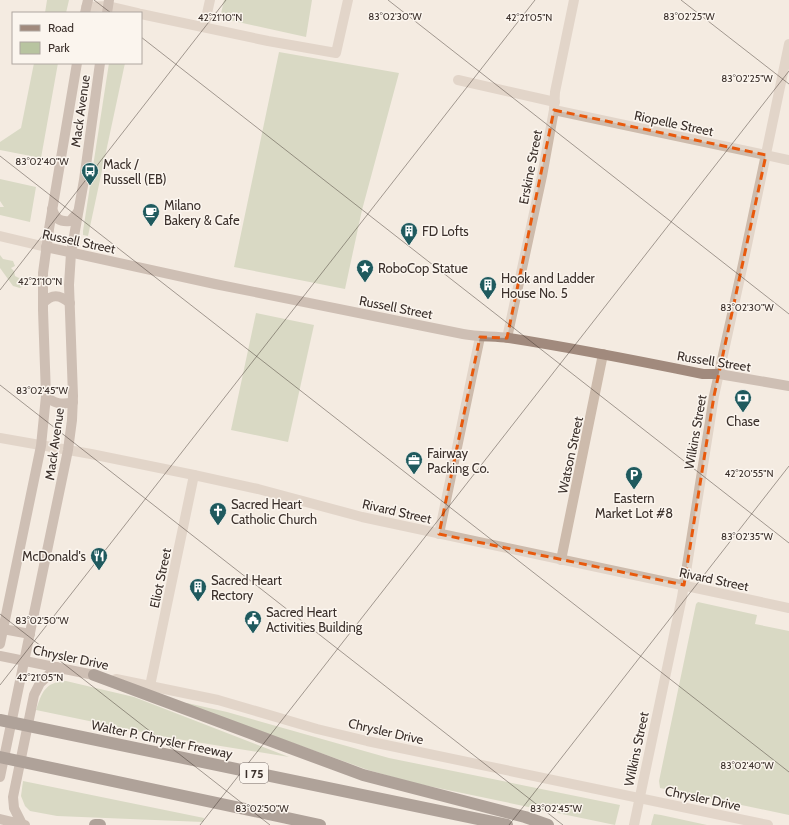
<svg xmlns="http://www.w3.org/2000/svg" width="789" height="825" font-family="Cabin,sans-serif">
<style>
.green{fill:#b8c4a0}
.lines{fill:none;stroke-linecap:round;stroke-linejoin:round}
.street{stroke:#cdbbac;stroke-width:10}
.secondary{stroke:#a18a7d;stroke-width:10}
.highway{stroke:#5c4a42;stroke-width:12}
.marked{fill:none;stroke:#e8590c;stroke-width:3;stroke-dasharray:8 5;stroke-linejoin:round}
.ticks{fill:none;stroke:#3b302b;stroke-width:1;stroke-opacity:0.45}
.labels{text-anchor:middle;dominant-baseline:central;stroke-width:3;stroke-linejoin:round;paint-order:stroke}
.shield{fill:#fbf5ee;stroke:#756b66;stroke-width:1}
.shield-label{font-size:12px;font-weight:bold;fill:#3b302b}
.street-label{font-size:13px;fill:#3b302b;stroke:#fbf5ee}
.poi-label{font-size:13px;fill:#3b302b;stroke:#fbf5ee;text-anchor:start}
.ticks-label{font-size:10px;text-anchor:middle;fill:#3b302b;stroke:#fbf5ee;stroke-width:3;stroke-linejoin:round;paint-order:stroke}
</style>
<rect width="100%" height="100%" fill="#f4ebe1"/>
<!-- green -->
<g class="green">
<path d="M47,0H69L66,13H45Z"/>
<path d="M224,0H312L306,37L220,18Z"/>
<path d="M279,52L399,73L362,210L345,289L234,267Z"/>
<path d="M34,63H58L41,158L0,150V142L21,128Z"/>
<path d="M109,63H125L88,236L83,235V231Z"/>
<path d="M0,179L36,187L30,222L0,215V207H4L0,201Z"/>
<path d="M0,255L3,259L13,261L15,266L11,268L14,271L15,276L19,278L23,277L26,278L25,285L20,288L13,286L0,268Z"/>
<path d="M256,313L314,325L288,442L231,430Z"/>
<path d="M698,602L757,615L755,624L789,631V815L660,788L659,781L696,604Z"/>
<path d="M66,681L134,697L289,757L171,738L36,710C42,692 45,682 66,681Z"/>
<path d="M187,703L227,712L389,758L620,805L615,825L414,783L368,770L185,704Z"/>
<path d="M23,781L204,818L203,822L57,816L30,811L25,806L21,796Z"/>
<path d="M654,814L661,815L707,825H651Z"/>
</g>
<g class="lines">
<!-- street -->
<g class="street">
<path d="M86,7L108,6L138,13"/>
<path d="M141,14L268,41L336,53L348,0"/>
<path d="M204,27L210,0"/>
<path d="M458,80L555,102"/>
<path d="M554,110L789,160"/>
<path d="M0,236L46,247"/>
<path d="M507,338L542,176L554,110L555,92L574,0"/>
<path d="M0,438L91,454L194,475L258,489L362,517L789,608"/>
<path d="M439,534L480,337"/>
<path d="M561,560L603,354"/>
<path d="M116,679L218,700L317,729L367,741L768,825"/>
<path d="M150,686L194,475"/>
<path d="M634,825L682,597L714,396L743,264L789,44"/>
</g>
<!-- secondary -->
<g class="secondary">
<path d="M85,13L88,0"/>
<path d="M107,13L109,0"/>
<path d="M52,209C56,219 59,222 70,221L78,212"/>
<path d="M46,247L215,284L463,334C478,337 494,336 509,338C574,348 639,361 703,374H719L789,386"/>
<path d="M43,303C52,294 59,294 70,303"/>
<path d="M46,396C54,404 62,405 73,402"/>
<path d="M3,629L30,634"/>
<path d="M0,644L41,446L46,396L43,310V273L49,229L77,63"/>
<path d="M0,656L94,675"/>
<path d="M0,777L68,450L72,420L73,396L69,285L71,253L84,180L100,63"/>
<path d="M0,819L25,825"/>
<path d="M22,824L14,808L13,797L34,695L40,683L57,667"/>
</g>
<!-- highway -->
<g class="highway">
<path d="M94,675L363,775L525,817L548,825"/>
<path d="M0,720L507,825"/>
<path d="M0,757L320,825"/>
<path d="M95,825H100"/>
</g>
</g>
<!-- marked area -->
<path d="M0 0H789V825H0ZM554,110L766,155L714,396L684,585L439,534L480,337L507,338Z" fill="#f4ebe1" fill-opacity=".55" fill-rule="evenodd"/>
<path class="marked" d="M554,110L766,155L714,396L684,585L439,534L480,337L507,338Z"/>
<!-- ticks -->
<path class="ticks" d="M94,0L111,13M388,0L789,314M681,0L789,84M141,37L789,543M0,156L789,772M0,290L226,0M0,385L563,825M0,614L270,825M0,685L535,0M200,825L789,71M509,825L789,466"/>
<!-- icons -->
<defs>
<symbol id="bus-pin" viewBox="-11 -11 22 30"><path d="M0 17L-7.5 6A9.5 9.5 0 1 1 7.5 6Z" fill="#1f5a5e" stroke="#fbf5ee"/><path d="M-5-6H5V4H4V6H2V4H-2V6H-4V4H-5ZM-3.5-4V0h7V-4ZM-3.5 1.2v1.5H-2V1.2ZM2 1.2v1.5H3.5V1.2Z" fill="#fff"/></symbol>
<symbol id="cafe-pin" viewBox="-11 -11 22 30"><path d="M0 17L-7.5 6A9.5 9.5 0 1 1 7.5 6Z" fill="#1f5a5e" stroke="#fbf5ee"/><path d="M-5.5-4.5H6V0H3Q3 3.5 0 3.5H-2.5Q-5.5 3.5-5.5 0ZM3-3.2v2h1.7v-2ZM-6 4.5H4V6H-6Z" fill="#fff"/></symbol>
<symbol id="building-pin" viewBox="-11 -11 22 30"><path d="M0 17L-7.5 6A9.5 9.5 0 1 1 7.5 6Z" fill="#1f5a5e" stroke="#fbf5ee"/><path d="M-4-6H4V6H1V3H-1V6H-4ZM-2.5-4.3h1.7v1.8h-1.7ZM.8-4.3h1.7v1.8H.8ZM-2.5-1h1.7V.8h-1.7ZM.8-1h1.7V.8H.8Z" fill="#fff"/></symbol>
<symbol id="sight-pin" viewBox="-11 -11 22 30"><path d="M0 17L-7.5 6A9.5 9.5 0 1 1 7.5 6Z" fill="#1f5a5e" stroke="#fbf5ee"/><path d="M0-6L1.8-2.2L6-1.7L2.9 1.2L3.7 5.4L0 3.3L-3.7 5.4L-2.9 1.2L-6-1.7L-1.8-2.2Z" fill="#fff"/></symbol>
<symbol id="bank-pin" viewBox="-11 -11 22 30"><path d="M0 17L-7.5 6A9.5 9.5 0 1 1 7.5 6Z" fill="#1f5a5e" stroke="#fbf5ee"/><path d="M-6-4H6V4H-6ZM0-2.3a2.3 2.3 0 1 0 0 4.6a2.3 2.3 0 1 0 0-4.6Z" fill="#fff"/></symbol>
<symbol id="office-pin" viewBox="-11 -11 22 30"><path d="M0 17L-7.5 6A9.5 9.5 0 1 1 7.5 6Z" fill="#1f5a5e" stroke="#fbf5ee"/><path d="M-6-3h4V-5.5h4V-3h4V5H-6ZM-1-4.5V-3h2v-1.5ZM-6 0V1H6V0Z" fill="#fff"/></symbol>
<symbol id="parking-pin" viewBox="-11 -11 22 30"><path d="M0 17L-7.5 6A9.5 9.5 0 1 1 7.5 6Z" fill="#1f5a5e" stroke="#fbf5ee"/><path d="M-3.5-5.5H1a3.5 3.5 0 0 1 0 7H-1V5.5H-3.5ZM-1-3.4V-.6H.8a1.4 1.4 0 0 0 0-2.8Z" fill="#fff"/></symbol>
<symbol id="church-pin" viewBox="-11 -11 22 30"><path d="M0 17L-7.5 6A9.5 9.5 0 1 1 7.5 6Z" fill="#1f5a5e" stroke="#fbf5ee"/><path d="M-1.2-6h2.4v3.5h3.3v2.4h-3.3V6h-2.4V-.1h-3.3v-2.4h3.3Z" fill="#fff"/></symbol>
<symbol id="restaurant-pin" viewBox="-11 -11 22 30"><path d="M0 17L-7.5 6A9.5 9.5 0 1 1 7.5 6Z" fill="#1f5a5e" stroke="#fbf5ee"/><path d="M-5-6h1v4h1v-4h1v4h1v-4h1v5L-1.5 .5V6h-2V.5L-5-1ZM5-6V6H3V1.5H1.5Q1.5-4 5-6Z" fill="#fff"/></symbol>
<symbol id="civic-pin" viewBox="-11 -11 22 30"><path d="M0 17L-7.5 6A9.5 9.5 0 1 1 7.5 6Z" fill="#1f5a5e" stroke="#fbf5ee"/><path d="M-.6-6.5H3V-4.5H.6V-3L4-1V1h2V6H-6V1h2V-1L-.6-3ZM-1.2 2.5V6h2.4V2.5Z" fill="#fff"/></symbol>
</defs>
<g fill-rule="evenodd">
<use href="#bus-pin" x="80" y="161" width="20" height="27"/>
<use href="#cafe-pin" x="141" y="202" width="20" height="27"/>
<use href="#building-pin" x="399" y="221" width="20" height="27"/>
<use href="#sight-pin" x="355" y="258" width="20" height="27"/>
<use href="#building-pin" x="478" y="275" width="20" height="27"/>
<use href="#bank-pin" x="733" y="388" width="20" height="27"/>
<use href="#office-pin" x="404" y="450" width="20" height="27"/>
<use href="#parking-pin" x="624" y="465" width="20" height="27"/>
<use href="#church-pin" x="208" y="501" width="20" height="27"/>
<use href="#restaurant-pin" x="89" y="546" width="20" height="27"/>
<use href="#building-pin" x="188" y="577" width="20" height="27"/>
<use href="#civic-pin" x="243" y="609" width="20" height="27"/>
</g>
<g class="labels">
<!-- shield labels -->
<rect class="shield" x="240" y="763" width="28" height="20" rx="3"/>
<g class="shield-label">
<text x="254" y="773">I 75</text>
</g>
<!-- street labels -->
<g class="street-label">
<text transform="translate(80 111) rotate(-82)">Mack Avenue</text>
<text transform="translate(674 123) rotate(12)">Riopelle Street</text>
<text transform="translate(530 167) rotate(-79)">Erskine Street</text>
<text transform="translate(79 241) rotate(12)">Russell Street</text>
<text transform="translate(396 307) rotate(11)">Russell Street</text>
<text transform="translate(714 361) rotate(9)">Russell Street</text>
<text transform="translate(695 432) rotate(-80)">Wilkins Street</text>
<text transform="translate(54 444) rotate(-82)">Mack Avenue</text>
<text transform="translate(570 455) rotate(-78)">Watson Street</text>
<text transform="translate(397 511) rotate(13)">Rivard Street</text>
<text transform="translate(160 578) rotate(-78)">Eliot Street</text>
<text transform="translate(714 579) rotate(12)">Rivard Street</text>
<text transform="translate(71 657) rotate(12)">Chrysler Drive</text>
<text transform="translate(386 731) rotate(13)">Chrysler Drive</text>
<text transform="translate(162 739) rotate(12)">Walter P. Chrysler Freeway</text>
<text transform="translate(636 749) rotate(-78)">Wilkins Street</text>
<text transform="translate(703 798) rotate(12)">Chrysler Drive</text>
</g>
<!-- poi labels -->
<g class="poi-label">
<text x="103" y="164">Mack /<tspan x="103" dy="15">Russell (EB)</tspan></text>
<text x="164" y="205">Milano<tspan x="164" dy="15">Bakery &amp; Cafe</tspan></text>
<text x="422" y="231">FD Lofts</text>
<text x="378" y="268">RoboCop Statue</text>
<text x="501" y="278">Hook and Ladder<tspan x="501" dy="15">House No. 5</tspan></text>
<text x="743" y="421" text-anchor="middle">Chase</text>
<text x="427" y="453">Fairway<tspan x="427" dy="15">Packing Co.</tspan></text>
<text x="634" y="498" text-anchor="middle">Eastern<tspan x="634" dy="15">Market Lot #8</tspan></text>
<text x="231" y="504">Sacred Heart<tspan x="231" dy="15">Catholic Church</tspan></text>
<text x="86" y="556" text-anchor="end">McDonald's</text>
<text x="211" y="580">Sacred Heart<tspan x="211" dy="15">Rectory</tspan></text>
<text x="266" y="612">Sacred Heart<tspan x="266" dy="15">Activities Building</tspan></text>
</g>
</g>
<g class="ticks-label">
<text x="395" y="20">83°02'30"W</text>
<text x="689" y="20">83°02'25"W</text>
<text x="220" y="21">42°21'10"N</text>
<text x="529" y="21">42°21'05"N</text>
<text x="747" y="82">83°02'25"W</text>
<text x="42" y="165">83°02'40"W</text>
<text x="40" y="285">42°21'10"N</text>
<text x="747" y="311">83°02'30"W</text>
<text x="42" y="394">83°02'45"W</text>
<text x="749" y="477">42°20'55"N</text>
<text x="747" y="540">83°02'35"W</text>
<text x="42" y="624">83°02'50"W</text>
<text x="40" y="681">42°21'05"N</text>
<text x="747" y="769">83°02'40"W</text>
<text x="262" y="812">83°02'50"W</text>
<text x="556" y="812">83°02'45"W</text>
</g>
<!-- legend -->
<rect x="12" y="12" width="130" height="52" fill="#fbf5ee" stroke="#aea6a0"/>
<rect x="20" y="25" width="20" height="6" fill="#a18a7d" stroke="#aea6a0"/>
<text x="48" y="32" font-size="12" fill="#3b302b">Road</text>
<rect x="20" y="42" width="20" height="12" fill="#b8c4a0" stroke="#aea6a0"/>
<text x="48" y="52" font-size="12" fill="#3b302b">Park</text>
</svg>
